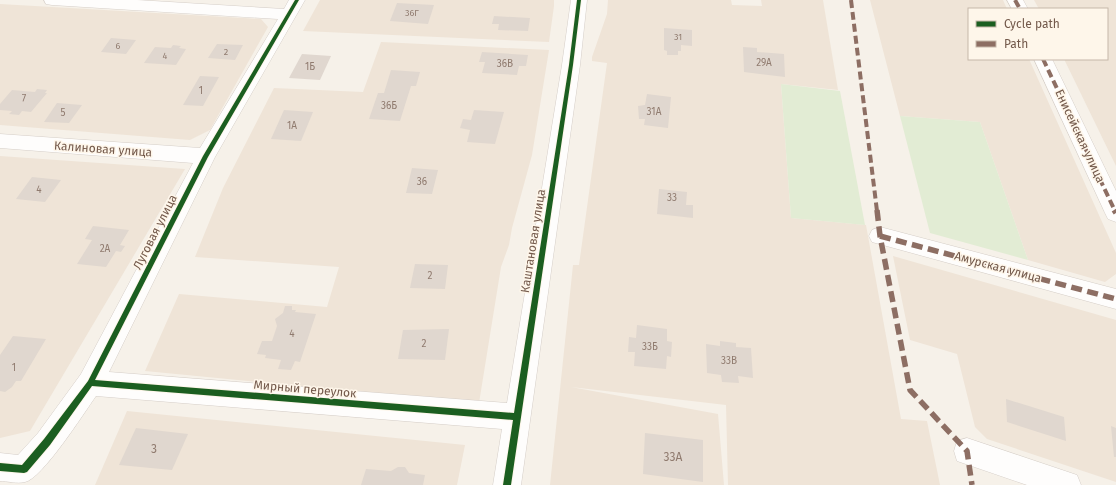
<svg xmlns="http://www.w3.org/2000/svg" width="1116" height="485" font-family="'Fira Sans',sans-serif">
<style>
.residential{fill:#efe4d7}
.green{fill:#e2ecd4}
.building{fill:#e0d7cf}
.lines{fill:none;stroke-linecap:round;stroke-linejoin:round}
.minor-casing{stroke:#d5cec8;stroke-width:1}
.minor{fill:#fefdfc;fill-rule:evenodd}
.quiet-far1{stroke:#8d6e63;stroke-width:4;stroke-dasharray:8 4;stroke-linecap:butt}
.quiet{stroke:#8d6e63;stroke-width:5.5;stroke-dasharray:11 5.5;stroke-linecap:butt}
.cycleway-casing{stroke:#fef6ea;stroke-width:2}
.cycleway{fill:#1b5e20;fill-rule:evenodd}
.labels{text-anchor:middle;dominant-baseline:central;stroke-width:3;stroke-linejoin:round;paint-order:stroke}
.far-number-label{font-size:9px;fill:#907b6f}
.number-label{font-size:10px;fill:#907b6f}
.street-label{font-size:12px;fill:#73594b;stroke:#fef6ea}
.near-number-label{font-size:12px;fill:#907b6f}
</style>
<rect width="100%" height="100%" fill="#f6f1e9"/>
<!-- residential -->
<g class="residential">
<path d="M320,0H554V6L549,42L303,31Z"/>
<path d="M608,0H731L732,5L762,6L761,0H823L838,90L781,84L791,218L866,225L901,419L927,421L940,485H728L726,405L571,387L718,414L724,485H550L573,265H579L607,63L592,61V57L607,14Z"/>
<path d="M870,0H1003L1007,9H969V59H1029L1116,253V274L1105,282L1028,260L980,122L900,116Z"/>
<path d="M1034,0H1116V166L1064,59H1107V9H1039Z"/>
<path d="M0,4L261,19L268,27L210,130L190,140L0,125Z"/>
<path d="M381,42L549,50L532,155L512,228L509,245L501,267L479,403L145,371L179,294L327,307L339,267L195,257L223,188L274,88L363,92Z"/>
<path d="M0,156L185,169L30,431L0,438Z"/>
<path d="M893,256L1116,320V482L987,439L975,427L957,354L910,340Z"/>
<path d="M127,411L465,445L457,485H95Z"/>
</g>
<!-- green -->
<g class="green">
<path d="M781,84L840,91L865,225L791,218Z"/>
<path d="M900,116L980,122L1028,260L930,233Z"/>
</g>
<!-- building -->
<g class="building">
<path d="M397,3L434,5L428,24L390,21Z"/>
<path d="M494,16L530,18L528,31L498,30L499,24H492Z"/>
<path d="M664,28L692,30V46L681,45V51H678V55H667V51L664,50Z"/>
<path d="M111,38L136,40L126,54L101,52Z"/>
<path d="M217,44L243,45L235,60L208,58Z"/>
<path d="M173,45L181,46L179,48L186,49L176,65L144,63L155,47L171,48Z"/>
<path d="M743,47L757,48V52L784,54L785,77L744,72Z"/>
<path d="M482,52L528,55L526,66H519L517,75L482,73L485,62H479Z"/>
<path d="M302,54L331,56L320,80L289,78Z"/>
<path d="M391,70L420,72L416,86H411L400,121L369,119L378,93H384Z"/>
<path d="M200,76L219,77L203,106L183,105Z"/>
<path d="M37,89L47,90L45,93H47L31,112L22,111L19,115L9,114L12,111L0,110V104L12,90L35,92Z"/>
<path d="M647,94L671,97L668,128L644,125L645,119H639L638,106L645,105Z"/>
<path d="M57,103L82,105L69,123L44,122Z"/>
<path d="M284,110L313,112L301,141L271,139Z"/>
<path d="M474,110L504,112L495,144L467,142L470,130L460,128L463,119L471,120Z"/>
<path d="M412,168L438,170L432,194L406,193Z"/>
<path d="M32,177L61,180L45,202L16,199Z"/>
<path d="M659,189L687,192L686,205H693V218L657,214Z"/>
<path d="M93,226L129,230L120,245L125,246L121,252L116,251L106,267L77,264L92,240L85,239Z"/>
<path d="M415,264L448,265L445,289L410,288Z"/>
<path d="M285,306H292V310H296L295,312L316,314L300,362L295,361L291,370L278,369L281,360L265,358L266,355L257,354L262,341H272L277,326L275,319L283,313Z"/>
<path d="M637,325L667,329V341L672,342L671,357L667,356L666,369L634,366L635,352H628L629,337L636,338Z"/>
<path d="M449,329L445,360L398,359L403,330Z"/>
<path d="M13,336L46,339L21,381H16L12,387L5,392L0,391V355Z"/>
<path d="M720,341L736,343V347L751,348L753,378L738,376L739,383L722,382L721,375L707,373L706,344L720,346Z"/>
<path d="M1006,399L1064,417L1066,441L1007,422Z"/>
<path d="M1111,426L1116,428V457H1114Z"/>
<path d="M136,428L188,434L172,470L119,465Z"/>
<path d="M645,433L703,440V482L643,474Z"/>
<path d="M398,467H405L409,473L425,475L423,485H361L366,469L391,471Z"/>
</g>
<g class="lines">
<defs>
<g id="minor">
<path d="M44,0H137L284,9L289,0H305L215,157L109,372L507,403L562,65L571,0H587L580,65L521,485H493L502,429L96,396C84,413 42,479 25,482C17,484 7,481 0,481V453L18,455L38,433L81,374L193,163L0,148V134L200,148L278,19L52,5L46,4Z"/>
<path d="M1007,0H1023L1028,9H1012Z"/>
<path d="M1034,59H1052L1116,191V222L1108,219L1105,213Z"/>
<path d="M880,227L1116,289V309L872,242L869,236L872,230Z"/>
<path d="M967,438L1077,475L1081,485H1027L957,461L954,451L957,441Z"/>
</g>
</defs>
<!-- minor casing -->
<use href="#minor" class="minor-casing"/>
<!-- minor -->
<use href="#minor" class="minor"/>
<!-- quiet-far1 -->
<g class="quiet-far1">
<path d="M851,0L877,211"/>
<path d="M1015,0L1020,9"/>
<path d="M1043,59L1115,211"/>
</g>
<!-- quiet -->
<g class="quiet">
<path d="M877,210L880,236L910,390L967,451L972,485"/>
<path d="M1114,210L1116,213"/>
<path d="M880,236L1116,299"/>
</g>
<defs>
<path id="cycleway" d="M295,0H299L208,157L95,380L514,413L569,65L577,0H581L573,65L511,485H503L513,420L92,386L50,445L27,472L24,473L0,471V463L22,465L44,439L88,381L203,156Z"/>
</defs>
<!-- cycleway casing -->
<use href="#cycleway" class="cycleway-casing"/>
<!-- cycleway -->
<use href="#cycleway" class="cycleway"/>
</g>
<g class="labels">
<!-- far-number labels -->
<g class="far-number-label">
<text x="412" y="13">36Г</text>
<text x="678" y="37">31</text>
<text x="118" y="46">6</text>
<text x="226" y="52">2</text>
<text x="165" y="56">4</text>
</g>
<!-- number labels -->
<g class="number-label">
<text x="764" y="63">29А</text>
<text x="505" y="64">36В</text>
<text x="310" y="67">1Б</text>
<text x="201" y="91">1</text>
<text x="24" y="99">7</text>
<text x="389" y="106">36Б</text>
<text x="654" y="112">31А</text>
<text x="63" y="113">5</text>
<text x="292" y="126">1А</text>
<text x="422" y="182">36</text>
<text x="39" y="190">4</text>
<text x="672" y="198">33</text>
<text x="105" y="249">2А</text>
<text x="430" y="276">2</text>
<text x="292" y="334">4</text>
<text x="424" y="344">2</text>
<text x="650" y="347">33Б</text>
<text x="729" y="361">33В</text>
<text x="14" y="368">1</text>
</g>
<!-- street labels -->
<g class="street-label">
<text transform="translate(1080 136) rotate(65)">Енисейская улица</text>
<text transform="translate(103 149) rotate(4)">Калиновая улица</text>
<text transform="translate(155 232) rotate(-63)">Луговая улица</text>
<text transform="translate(533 241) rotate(-81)">Каштановая улица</text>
<text transform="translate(998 267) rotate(15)">Амурская улица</text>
<text transform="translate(305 389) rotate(5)">Мирный переулок</text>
</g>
<!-- near-number labels -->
<g class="near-number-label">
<text x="154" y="449">3</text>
<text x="673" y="457">33А</text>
</g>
</g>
<!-- legend -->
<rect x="968" y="8" width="140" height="52" fill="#fef6ea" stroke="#c6b7aa"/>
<rect x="976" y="21" width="20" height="6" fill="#1b5e20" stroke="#c6b7aa"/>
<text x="1004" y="28" font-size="12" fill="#73594b">Cycle path</text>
<rect x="976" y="41" width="20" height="6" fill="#8d6e63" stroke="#c6b7aa"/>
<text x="1004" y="48" font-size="12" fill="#73594b">Path</text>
</svg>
